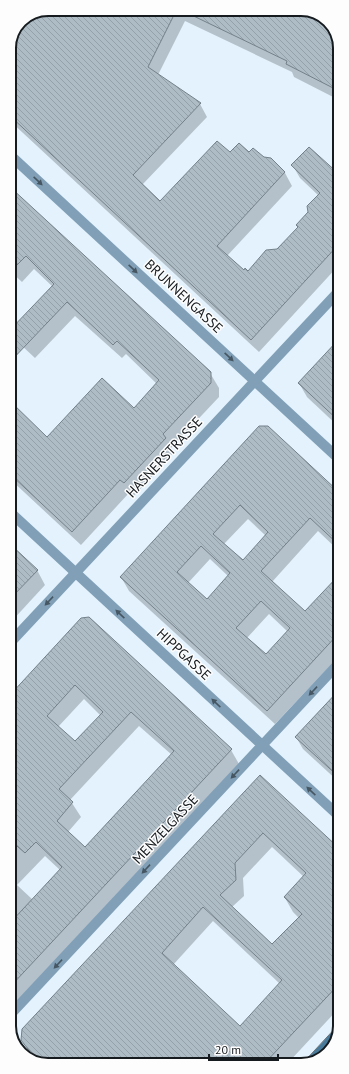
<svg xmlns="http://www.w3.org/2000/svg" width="349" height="1074" font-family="'PT Sans',sans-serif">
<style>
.shadow{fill:#0003;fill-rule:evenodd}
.building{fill:url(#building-back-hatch);stroke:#74818a;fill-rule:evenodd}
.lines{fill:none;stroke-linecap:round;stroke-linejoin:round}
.street{stroke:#81a0b7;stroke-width:10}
.secondary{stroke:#4a7a9a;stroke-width:10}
.tram{stroke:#697279;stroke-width:1}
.oneway{fill:#465763}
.labels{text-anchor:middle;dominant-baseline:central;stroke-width:3;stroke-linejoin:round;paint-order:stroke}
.street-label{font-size:14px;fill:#161b1f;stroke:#fdfdfd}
.rim{fill:none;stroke:#161b1f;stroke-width:2}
</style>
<defs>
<pattern id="building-back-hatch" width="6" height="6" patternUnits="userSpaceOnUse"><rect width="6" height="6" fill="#aebcc6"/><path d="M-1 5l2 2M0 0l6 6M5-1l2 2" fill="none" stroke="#95a1aa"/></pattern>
</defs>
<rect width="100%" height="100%" fill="#e3f2fd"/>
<!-- shadow -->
<g class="shadow">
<path d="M48,9H306L327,19L339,38V100L294,77L292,72L185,21L158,75L200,104L207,117L142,185L160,202L230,154L249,153L270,159L285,173L292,186L227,256L244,271L248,272L278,250L299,228L319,196L300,178L293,166L339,176V265L259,352L9,120V45L20,20Z"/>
<path d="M339,116V131L334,122Z"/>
<path d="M9,188L210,373L219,388V397L171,448L174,452L133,497L129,493L81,545L10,479V402L47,438L134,409L157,384L126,354L122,358L75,316L35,358L20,344L53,287L34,269L22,282L9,270Z"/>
<path d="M339,340V427L307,397L299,383Z"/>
<path d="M267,427L339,494V551L318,531L272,582L305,612L339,576L340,655L275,724L129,591L121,577ZM248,519L266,536L243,561L224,544ZM210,559L228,576L207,600L188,583ZM269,614L288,632L266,656L246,639Z"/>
<path d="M10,545L37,570L45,585L10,623Z"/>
<path d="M81,619L231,750L239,764L10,1010V696ZM84,699L101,716L75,742L58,727ZM139,726L172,755L85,848L68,832L81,817L70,800ZM45,856L60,870L33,900L17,885Z"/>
<path d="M340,690V783L303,749L296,737Z"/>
<path d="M260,777L340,850V1007L287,1064L45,1065L36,1061L22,1040ZM272,847L304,877L285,898L293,912L299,918L272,945L232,907L244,896L243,878ZM213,921L280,984L240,1027L173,965Z"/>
</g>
<!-- building -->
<g class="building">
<path d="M48,9H177L148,67L201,103L133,175L160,201L217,141L230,152L239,143L249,152L253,148L264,157L271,158L285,172L217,246L244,270L245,268L248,271L266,250L277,249L298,227L296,225L308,212L307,206L320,193L291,165L309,147L339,174V244L251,340L9,115V45L20,20Z"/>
<path d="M179,9H306L327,19L339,38V91L286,64L287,61Z"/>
<path d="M9,186L211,372V383L163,434L166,438L124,483L120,480L72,532L10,474V401L47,437L102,378L134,408L159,380L117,341L113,345L67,302L9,363V331L54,284L26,256L9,273Z"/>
<path d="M339,339V421L298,383Z"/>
<path d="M259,426H268L339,492V545L310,518L261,571L305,611L339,575V633L267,711L120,577ZM240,505L268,532L243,560L213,534ZM201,546L230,573L207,599L177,572ZM261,601L290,628L266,654L236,628Z"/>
<path d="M10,544L38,570L10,599Z"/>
<path d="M89,617L232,749L10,987V923L62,867L36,842L25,853L10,840V695L81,618ZM75,685L103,712L75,741L47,716ZM131,712L174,751L85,847L57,821L73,802L59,789Z"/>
<path d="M340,689V778L295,737Z"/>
<path d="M260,775L340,849V983L264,1064L45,1065L38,1062L21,1040L22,1029ZM263,833L306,873L284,897L302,914L272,944L220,895L236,880L235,863ZM203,907L282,980L240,1026L162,953Z"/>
</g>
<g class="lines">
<!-- street -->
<g class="street">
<path d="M9,154L339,459"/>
<path d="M10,512L340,817"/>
<path d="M10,643L339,291"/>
<path d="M10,1015L340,662"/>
</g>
<!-- secondary -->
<path class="secondary" d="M309,1064L338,1033"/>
<!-- tram -->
<g class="tram">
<path d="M324,1055L334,1045"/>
<path d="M302,1064L340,1023"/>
</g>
</g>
<!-- one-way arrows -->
<defs><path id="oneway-solid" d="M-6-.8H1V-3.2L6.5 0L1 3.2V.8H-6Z"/></defs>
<g class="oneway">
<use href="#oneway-solid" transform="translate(38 181) rotate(43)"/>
<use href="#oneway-solid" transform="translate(133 269) rotate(43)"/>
<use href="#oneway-solid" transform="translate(229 357) rotate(43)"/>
<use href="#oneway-solid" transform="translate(49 601) rotate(133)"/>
<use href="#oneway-solid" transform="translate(120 614) rotate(-137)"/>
<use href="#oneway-solid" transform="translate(313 691) rotate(133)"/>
<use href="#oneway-solid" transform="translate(216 703) rotate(-137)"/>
<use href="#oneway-solid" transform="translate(235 774) rotate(133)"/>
<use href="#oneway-solid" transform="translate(311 791) rotate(-137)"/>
<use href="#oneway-solid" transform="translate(146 869) rotate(133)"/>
<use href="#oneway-solid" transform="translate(58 964) rotate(133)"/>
</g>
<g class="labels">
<!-- street labels -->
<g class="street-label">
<text transform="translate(184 296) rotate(43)">BRUNNENGASSE</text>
<text transform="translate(164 457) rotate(-47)">HASNERSTRASSE</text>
<text transform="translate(184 654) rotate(43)">HIPPGASSE</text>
<text transform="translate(165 829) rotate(-47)">MENZELGASSE</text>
</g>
</g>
<!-- crop -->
<path d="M0 0H349V1074H0ZM48 16H301A32 32 0 0 1 333 48V1026A32 32 0 0 1 301 1058H48A32 32 0 0 1 16 1026V48A32 32 0 0 1 48 16Z" fill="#fdfdfd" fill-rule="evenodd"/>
<path class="rim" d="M48 16H301A32 32 0 0 1 333 48V1026A32 32 0 0 1 301 1058H48A32 32 0 0 1 16 1026V48A32 32 0 0 1 48 16Z"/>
<!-- scale -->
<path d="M209 1054v6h69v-6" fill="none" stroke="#161b1f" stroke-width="2"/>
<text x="215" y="1054" font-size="12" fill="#161b1f" stroke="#fdfdfd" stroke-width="3" paint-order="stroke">20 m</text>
</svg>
